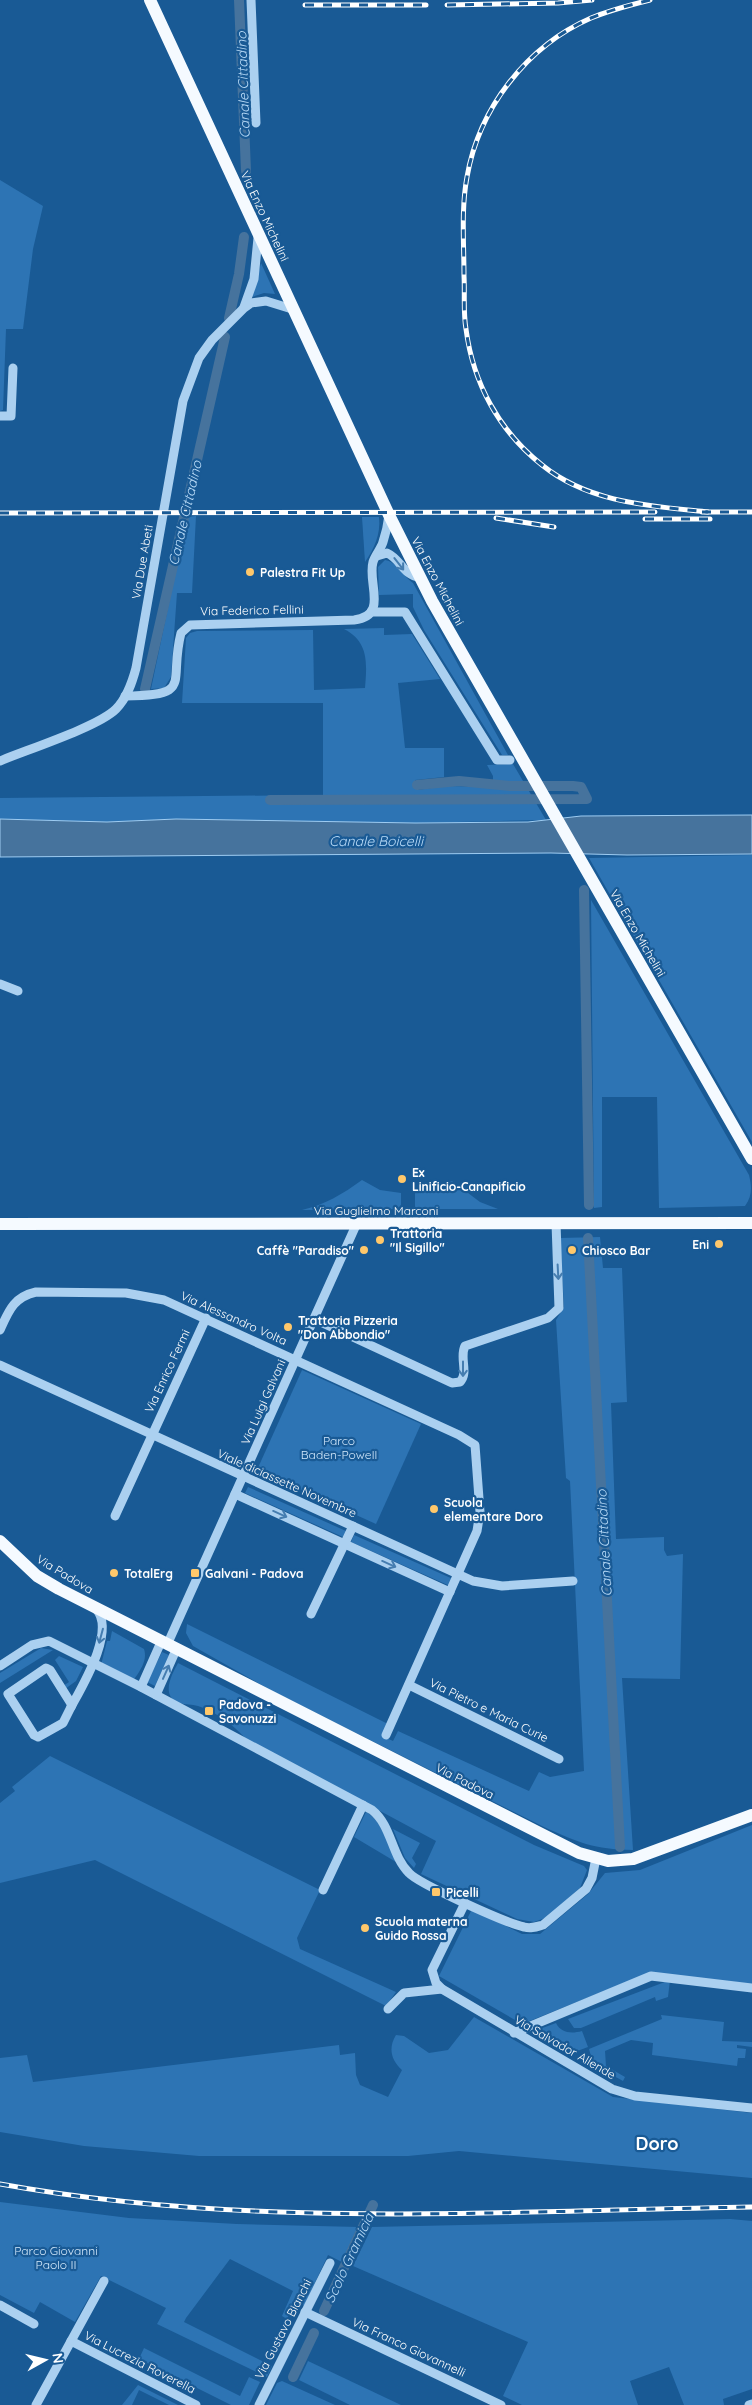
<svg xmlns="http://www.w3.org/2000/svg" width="752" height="2405" font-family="Quicksand,sans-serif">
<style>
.green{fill:#2d74b4}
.water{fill:#46739d;stroke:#9eccf2}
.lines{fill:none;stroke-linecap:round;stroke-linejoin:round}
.canal{stroke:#46739d;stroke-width:10}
.minor{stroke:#abd0f0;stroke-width:9}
.major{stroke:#f5faff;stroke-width:12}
.rail-casing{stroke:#fff;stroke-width:5}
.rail{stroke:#195a95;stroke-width:3;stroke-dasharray:9;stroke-linecap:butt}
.oneway{stroke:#457db0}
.poi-dot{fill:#ffc86b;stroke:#195a95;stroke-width:2}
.labels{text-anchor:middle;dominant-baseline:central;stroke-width:4.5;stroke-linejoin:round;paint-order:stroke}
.street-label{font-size:12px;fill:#fff;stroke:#195a95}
.poi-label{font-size:12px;font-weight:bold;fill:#fff;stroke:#195a95;text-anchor:start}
.park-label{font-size:12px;fill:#d2e8fb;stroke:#195a95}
.water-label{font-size:14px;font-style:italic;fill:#b8daf7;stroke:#195a95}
.district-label{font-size:18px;font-weight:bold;fill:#fff;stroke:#195a95}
</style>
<rect width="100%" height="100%" fill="#195a95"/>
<!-- green -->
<g class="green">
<path d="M0,180L43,206L33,249L23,329H6L3,410L0,411Z"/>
<path d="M261,263L275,294L264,293L252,297Z"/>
<path d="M196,516L192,593H177L171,677L164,688L151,689L187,517Z"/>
<path d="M362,517H379C381,534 374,549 365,562Z"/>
<path d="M385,560C397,562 403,576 413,583L508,755H502L424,630L413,607V594L379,595L378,567Z"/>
<path d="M384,628V635L412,634L440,679L398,683L405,748H444V777L415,780L417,790L446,786L493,787V776L487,765L513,764L546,820L415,823L176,819L107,822L0,819V798L323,795V703H182L186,638L190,633L197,631L313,630L314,690L365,688C367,663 369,642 344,629Z"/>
<path d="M752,855V1142L589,858Z"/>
<path d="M591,900L749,1175C752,1187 752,1197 745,1206L659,1208L657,1097H602V1207L594,1208Z"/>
<path d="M362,1180L380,1190L401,1193V1209L302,1210C324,1205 343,1194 362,1180Z"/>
<path d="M452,1181L480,1202L498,1209H415V1192L433,1189Z"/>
<path d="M600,1237L603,1268H622L627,1402L611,1403L616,1539L664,1537V1550L667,1556L683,1554L680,1679L622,1678L633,1850C593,1849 580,1843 544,1827L274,1692L193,1646L186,1633L187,1624L388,1724L382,1736L393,1741L398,1731L529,1791L539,1772L550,1777L584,1771L570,1481L566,1478L556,1320L564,1307L560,1238Z"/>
<path d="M302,1370L421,1424L376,1524L257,1470Z"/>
<path d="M248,1487L346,1531L343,1537L245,1493Z"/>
<path d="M354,1535L453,1579L450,1586L351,1542Z"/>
<path d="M112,1631L144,1649C148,1661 139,1672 133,1681L101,1665L107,1641H110Z"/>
<path d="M41,1648L53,1650L0,1683V1673Z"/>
<path d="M162,1652L169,1655L155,1686L147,1682Z"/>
<path d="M59,1656L83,1667L76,1681L65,1689L63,1686L69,1682L55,1660Z"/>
<path d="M178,1663L534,1845L584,1866L587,1870L580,1888L548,1917L534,1922L517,1919L421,1874L436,1841L246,1739C233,1725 217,1712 198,1706C192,1704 185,1705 179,1703C160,1696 172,1674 178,1663Z"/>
<path d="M50,1756L320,1890L297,1938L300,1949L396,1992L386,2006L95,1860L0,1883V1803L15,1791L12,1787Z"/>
<path d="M366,1812C382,1820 389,1846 396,1862L354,1837Z"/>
<path d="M752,1825V1984L649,1973L522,2024L439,1976L472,1909L522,1934H540L588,1894L605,1873L640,1870Z"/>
<path d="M393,1829L420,1843L412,1858L416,1864L414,1868L405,1858Z"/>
<path d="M670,1980L668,1997L656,2001L655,1997L581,2028H574L568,2019Z"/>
<path d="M661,2015L724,2022L722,2041L752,2042V2047L737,2045V2048L746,2049L745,2058H738L737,2066L652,2055L653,2043L631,2040L605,2051L606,2066L625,2077L623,2081L583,2059L591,2056L589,2049L662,2019Z"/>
<path d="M474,2017L613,2097L752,2113V2178L459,2151L408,2156H199L84,2146L0,2132V2058L27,2055L33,2082L339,2045L340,2055L355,2053L356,2075L360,2085L388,2097L402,2070C391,2060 388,2048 396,2035L404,2036L429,2053L448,2050Z"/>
<path d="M556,2023C561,2033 571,2034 582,2031L588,2047L572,2053L537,2034V2030Z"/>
<path d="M0,2202L129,2218L237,2224L359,2227L342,2262L328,2255L304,2306L302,2304L300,2308L293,2305L287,2319L282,2316L293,2291L230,2259L186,2318L184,2322L272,2366L267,2377L157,2324L166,2308L101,2276L75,2322L40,2302L34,2313L0,2295Z"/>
<path d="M730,2219L752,2221V2389L723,2399L724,2405H684L669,2367L630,2381L638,2405H522L503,2396L528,2342L353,2266L372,2227Z"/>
<path d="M144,2348L240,2396L249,2377L260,2382L249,2405H231L139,2359Z"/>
<path d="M308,2361L401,2405H350L299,2380Z"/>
<path d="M282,2381L335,2405H266L277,2383Z"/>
<path d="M138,2385L178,2405H169L139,2390L132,2405H122Z"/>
</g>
<!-- water -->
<path class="water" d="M752,815V854L627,855L551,853L0,857V819L107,822L176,819L415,823L528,822L581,816Z"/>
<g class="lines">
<!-- canal -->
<g class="canal">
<path d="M239,0L246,171"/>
<path d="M229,318L239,274L244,237"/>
<path d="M145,689L225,337"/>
<path d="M270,800L587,799L581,787L573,786H510L459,781L417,785"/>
<path d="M584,890L589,1205"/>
<path d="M588,1238L620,1847"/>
<path d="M324,2311L373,2205"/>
<path d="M293,2377L314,2333"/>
</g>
<!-- minor -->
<g class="minor">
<path d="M251,0L256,123"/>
<path d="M244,307L254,279L258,238"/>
<path d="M0,416H11L13,368"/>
<path d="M377,556L387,553C402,560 401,574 421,578"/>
<path d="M371,612H405L497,760H510"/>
<path d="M125,696C195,695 168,684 181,633L190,625L354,620C389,616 367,583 373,562C375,555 381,549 383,542C386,533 388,524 389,515"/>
<path d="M0,761C26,750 98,727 116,709C127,698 132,683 136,668L183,401L199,358L212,340L244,308L251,303L266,301L292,309"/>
<path d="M0,984L18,991"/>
<path d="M314,1319L452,1383L460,1382C469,1373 459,1357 465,1346L548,1318L559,1308L556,1223"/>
<path d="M0,1330C9,1310 14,1297 36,1292L126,1293L164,1300L459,1435L475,1445L480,1512L477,1531L386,1735"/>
<path d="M0,1365L473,1581L502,1586L573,1581"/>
<path d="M235,1494L450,1592"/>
<path d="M115,1516L206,1318"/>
<path d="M311,1614L353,1526"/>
<path d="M167,1645L357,1223"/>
<path d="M0,1666L32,1645L49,1641L141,1687L372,1810C392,1826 391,1855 409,1873C419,1884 506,1923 524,1927C531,1929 536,1927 543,1925L586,1889L592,1878L596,1858"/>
<path d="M46,1668L50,1670L72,1705L63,1723L38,1737L34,1735L8,1694Z"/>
<path d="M409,1685L559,1759"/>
<path d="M141,1687L161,1642"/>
<path d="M156,1695L176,1650"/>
<path d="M71,1707C83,1685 116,1630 96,1609"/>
<path d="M323,1890L363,1805"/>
<path d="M465,1903L432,1970L436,1983L442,1989L612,2089L635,2096L752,2108"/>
<path d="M388,2009L404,1993L442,1989"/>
<path d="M514,2033L651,1976L752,1988"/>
<path d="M0,2305L34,2324"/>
<path d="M305,2312L501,2405"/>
<path d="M71,2341L196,2405"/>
<path d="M36,2405L104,2281"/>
<path d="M259,2405L330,2263"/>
<path d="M749,2405L752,2404"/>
</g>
<!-- major -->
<g class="major">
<path d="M150,0L389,515L432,601L752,1159"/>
<path d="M0,1224L752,1223"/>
<path d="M0,1541L37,1576L59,1589L579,1853L608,1861L633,1859L752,1815"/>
</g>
<defs>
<g id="rail">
<path d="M650,0C630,5 610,10 591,18C527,46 479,108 467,177C461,209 464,243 464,276C465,293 463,312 466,329C473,383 499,431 542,465C589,503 650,506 708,512"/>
<path d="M305,5H426"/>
<path d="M447,5L558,3L592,0"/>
<path d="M702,512H752"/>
<path d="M0,513L655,512"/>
<path d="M496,518L554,527"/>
<path d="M645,519H710"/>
<path d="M0,2184C248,2229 501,2211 752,2207"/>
</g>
</defs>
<!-- rail casing -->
<use href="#rail" class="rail-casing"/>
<!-- rail -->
<use href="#rail" class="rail"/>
</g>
<!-- one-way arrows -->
<defs><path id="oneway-shaft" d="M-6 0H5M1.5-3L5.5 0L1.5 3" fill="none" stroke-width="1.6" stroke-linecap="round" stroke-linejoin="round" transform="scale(1.25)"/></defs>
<g class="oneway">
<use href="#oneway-shaft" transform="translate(399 564) rotate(52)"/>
<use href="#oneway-shaft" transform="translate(558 1272) rotate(87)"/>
<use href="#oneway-shaft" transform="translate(463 1369) rotate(90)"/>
<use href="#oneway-shaft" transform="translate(280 1514) rotate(24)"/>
<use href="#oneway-shaft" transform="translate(389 1564) rotate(24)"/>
<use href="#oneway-shaft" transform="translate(101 1636) rotate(105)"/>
<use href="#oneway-shaft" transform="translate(166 1672) rotate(-66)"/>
</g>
<!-- markers -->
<g class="poi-dot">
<circle cx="250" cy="572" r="5"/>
<circle cx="402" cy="1179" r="5"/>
<circle cx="380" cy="1240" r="5"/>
<circle cx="719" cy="1244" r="5"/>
<circle cx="364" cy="1250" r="5"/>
<circle cx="572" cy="1250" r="5"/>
<circle cx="288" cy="1327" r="5"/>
<circle cx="434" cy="1509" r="5"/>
<circle cx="114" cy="1573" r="5"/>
<rect x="190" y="1568" width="10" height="10" rx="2.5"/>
<rect x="204" y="1706" width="10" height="10" rx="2.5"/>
<rect x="431" y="1887" width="10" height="10" rx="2.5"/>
<circle cx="365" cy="1928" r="5"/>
</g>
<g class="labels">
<!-- street labels -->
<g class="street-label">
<text transform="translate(265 216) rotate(65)">Via Enzo Michelini</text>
<text transform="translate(142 562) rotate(-80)">Via Due Abeti</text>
<text transform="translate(438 581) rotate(62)">Via Enzo Michelini</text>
<text transform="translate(252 610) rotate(-1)">Via Federico Fellini</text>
<text transform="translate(638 933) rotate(60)">Via Enzo Michelini</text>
<text x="376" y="1210">Via Guglielmo Marconi</text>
<text transform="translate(234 1318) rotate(24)">Via Alessandro Volta</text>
<text transform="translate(167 1371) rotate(-65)">Via Enrico Fermi</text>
<text transform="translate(263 1402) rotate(-66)">Via Luigi Galvani</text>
<text transform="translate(287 1483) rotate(24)">Viale diciassette Novembre</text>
<text transform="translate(65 1574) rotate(31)">Via Padova</text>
<text transform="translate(489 1710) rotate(26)">Via Pietro e Maria Curie</text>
<text transform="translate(465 1781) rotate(27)">Via Padova</text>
<text transform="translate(565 2047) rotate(30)">Via Salvador Allende</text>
<text transform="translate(283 2329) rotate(-63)">Via Gustavo Bianchi</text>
<text transform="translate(409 2347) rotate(25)">Via Franco Giovannelli</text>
<text transform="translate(140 2362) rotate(27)">Via Lucrezia Roverella</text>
</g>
<!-- poi labels -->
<g class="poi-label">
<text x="260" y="572">Palestra Fit Up</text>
<text x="412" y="1172">Ex<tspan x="412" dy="14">Linificio-Canapificio</tspan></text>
<text x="390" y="1233">Trattoria<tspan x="390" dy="14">"Il Sigillo"</tspan></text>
<text x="709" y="1244" text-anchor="end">Eni</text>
<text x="354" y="1250" text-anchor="end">Caffè "Paradiso"</text>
<text x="582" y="1250">Chiosco Bar</text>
<text x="298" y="1320">Trattoria Pizzeria<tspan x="298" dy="14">"Don Abbondio"</tspan></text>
<text x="444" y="1502">Scuola<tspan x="444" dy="14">elementare Doro</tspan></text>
<text x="124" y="1573">TotalErg</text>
<text x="205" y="1573">Galvani - Padova</text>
<text x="219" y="1704">Padova -<tspan x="219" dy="14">Savonuzzi</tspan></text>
<text x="446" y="1892">Picelli</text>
<text x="375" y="1921">Scuola materna<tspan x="375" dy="14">Guido Rossa</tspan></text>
</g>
<!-- park labels -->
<g class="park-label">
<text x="339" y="1440">Parco<tspan x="339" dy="14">Baden-Powell</tspan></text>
<text x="56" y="2250">Parco Giovanni<tspan x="56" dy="14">Paolo II</tspan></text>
</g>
<!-- water labels -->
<g class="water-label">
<text transform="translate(243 85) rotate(-92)">Canale Cittadino</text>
<text transform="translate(185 513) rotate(-77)">Canale Cittadino</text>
<text x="376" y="841">Canale Boicelli</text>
<text transform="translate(604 1543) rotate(-93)">Canale Cittadino</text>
<text transform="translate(349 2258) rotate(-65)">Scolo Gramicia</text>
</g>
<!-- district labels -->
<g class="district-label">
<text x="657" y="2143">Doro</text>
</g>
</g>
<!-- north arrow -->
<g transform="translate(45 2360) rotate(82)" stroke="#195a95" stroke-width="4" paint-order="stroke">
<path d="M0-4L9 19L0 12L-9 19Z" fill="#ffffff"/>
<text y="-8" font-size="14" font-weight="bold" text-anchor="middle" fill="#ffffff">N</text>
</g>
</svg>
